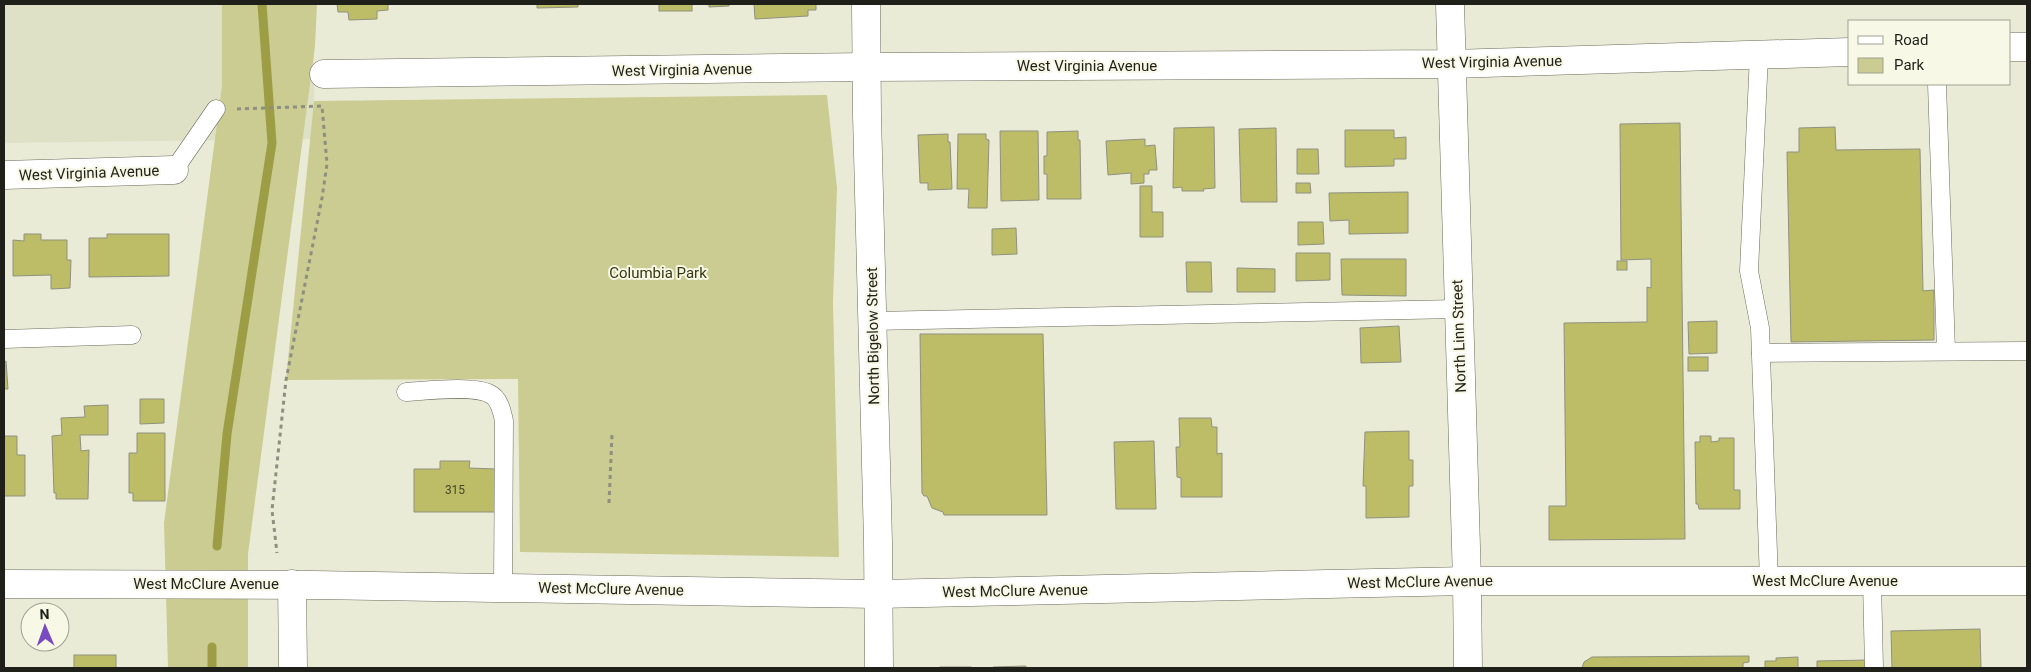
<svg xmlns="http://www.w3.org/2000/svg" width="2031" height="672" font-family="Roboto,sans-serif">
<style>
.built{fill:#dfe1c6}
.green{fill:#cacc91}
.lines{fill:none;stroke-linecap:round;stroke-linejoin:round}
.stream{stroke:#9c9d45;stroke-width:9}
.building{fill:#bcbd66;stroke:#90917f}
.lane-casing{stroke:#6b6b5a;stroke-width:19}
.street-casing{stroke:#6b6b5a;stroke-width:29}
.secondary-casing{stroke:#6b6b5a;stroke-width:29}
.path{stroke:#8e8f81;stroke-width:3;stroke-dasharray:4 4;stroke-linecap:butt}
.lane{stroke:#fff;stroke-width:18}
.street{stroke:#fff;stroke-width:28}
.secondary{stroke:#fff;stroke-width:28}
.labels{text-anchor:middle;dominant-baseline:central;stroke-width:4;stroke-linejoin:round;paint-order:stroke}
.number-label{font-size:12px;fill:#46472c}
.street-label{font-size:15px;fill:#1f2019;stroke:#f7f8e5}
.park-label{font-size:15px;fill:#373711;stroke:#f7f8e5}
</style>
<rect width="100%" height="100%" fill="#eaebd7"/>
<!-- built -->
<path class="built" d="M4,4H313L315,139L4,143Z"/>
<!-- green -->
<g class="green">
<path d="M222,4H317L315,46L248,554V668H168L164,523L222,86Z"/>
<path d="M827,95L837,188L833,302L839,557L520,552L518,379L286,380L314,101Z"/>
</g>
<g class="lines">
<!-- stream -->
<g class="stream">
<path d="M217,546L227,434L272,143L262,4"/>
<path d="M212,647V668"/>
</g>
</g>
<!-- building -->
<g class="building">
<path d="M337,4H388V10L377,11V19L349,20L348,12H338Z"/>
<path d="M537,4H578V7L537,8Z"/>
<rect x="659" y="4" width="33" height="7"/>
<path d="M709,4H729V6L709,7Z"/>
<path d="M754,4H816V10H808V16L755,19Z"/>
<path d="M1680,123L1685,539L1549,540V506H1566L1564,323L1647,322V287L1651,288V259L1621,260L1620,124Z"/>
<path d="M1214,127L1215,188L1203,189L1204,191H1182V187L1173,188L1174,128Z"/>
<path d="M1835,127L1836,150L1920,149L1923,291L1934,290V340L1791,342L1787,152H1799V128Z"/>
<path d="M1276,128L1277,202H1241L1239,129Z"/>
<path d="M1345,130H1394V138L1406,137V159H1394V166L1345,167Z"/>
<path d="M1000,131H1038L1039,200L1001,201Z"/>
<path d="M1078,131V140H1080L1081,199H1047V174H1044V156H1047V132Z"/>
<path d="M948,134V142H950L952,189L928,190V183H920L918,135Z"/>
<path d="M958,134H986V139L989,140L987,208H968L969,189H957Z"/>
<path d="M1145,139V146L1155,145L1157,170H1149V174H1144V183L1131,184V173L1108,175L1106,141Z"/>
<path d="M1297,149H1318L1319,174H1297Z"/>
<path d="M1296,183H1310L1311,193H1296Z"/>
<path d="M1140,186H1152V212H1163V237H1140Z"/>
<path d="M1408,192V233L1349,234V220L1330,221L1329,193Z"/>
<path d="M1298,222H1323L1324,244L1298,245Z"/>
<path d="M1016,228L1017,254L992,255V229Z"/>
<path d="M24,234H41V240H67V260H71L70,288L51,289V275L13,276V240L24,241Z"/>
<path d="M107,234H169V276L89,277V238H107Z"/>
<path d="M1296,253H1330V280L1296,281Z"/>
<path d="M1341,259H1406V296L1342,295Z"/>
<rect x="1617" y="261" width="10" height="9"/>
<path d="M1186,262H1211L1212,292H1187Z"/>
<path d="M1237,268L1275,269V292H1237Z"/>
<path d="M1717,321V353L1689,354L1688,322Z"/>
<path d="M1399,326L1401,362L1361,363L1360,328Z"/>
<path d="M920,334H1043L1047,515H944L943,512L932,508L927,496H924L922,493Z"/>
<rect x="1688" y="357" width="20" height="14"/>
<path d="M6,361L8,389H4V362Z"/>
<path d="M140,399H164V423L140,424Z"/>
<path d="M108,405V435H80L81,451L89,450L88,499H56V493H54L52,436L62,435L61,418L85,417L84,406Z"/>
<path d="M1179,418H1211L1212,427H1217V454L1222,453V497H1181V478L1177,477L1176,447H1180Z"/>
<path d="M1409,431V460H1413V486H1409V517L1366,518V486H1363L1365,432Z"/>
<path d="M137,433H165V501H133V493H129V453H137Z"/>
<path d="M4,436H17V455H25V496H4Z"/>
<path d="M1700,436H1711V442L1719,441V438H1734V490H1740V509H1699L1698,504H1696L1695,442H1700Z"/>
<path d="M1154,441L1156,509H1116L1114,442Z"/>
<path d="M440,461H470L469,468L496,469V512H414V469H440Z"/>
<path d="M1980,629L1981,668H1892L1891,631Z"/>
<rect x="74" y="655" width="42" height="13"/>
<path d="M1749,656V662L1743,663V668H1582L1584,662L1592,657Z"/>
<path d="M1798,657V668H1765V661H1776V658Z"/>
<path d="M1869,660V668H1817V661Z"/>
<path d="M1026,666V668H993V667Z"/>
<rect x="940" y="667" width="31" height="1"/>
</g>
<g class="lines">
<defs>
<g id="lane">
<path d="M1759,55L1749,271L1760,328L1769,581"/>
<path d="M1937,84L1946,351"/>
<path d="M174,170L216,109"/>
<path d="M873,321L1458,309"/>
<path d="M4,339L132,335"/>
<path d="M1761,353L2027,351"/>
<path d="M406,392C426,391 473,385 490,394C499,398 502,411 504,421L503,588"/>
<path d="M1872,581L1874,668"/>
</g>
<g id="street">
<path d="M866,4L867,115L878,542L879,668"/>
<path d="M1450,4L1467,581L1468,668"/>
<path d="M2010,47H2027"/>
<path d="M324,74L866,67L1451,64L1850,52"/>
<path d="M4,175L174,170"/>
</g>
<g id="secondary">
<path d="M4,584L314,585L878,594L1467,581H2027"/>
<path d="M292,584L293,668"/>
</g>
</defs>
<!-- lane casing -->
<use href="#lane" class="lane-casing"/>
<!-- street casing -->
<use href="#street" class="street-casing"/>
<!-- secondary casing -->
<use href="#secondary" class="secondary-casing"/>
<!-- path -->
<g class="path">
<path d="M237,109L322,106L327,164L322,198L286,380L272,510L277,553"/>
<path d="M609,503L612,435"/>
</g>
<!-- lane -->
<use href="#lane" class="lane"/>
<!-- street -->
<use href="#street" class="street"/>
<!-- secondary -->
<use href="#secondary" class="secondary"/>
</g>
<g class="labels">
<!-- number labels -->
<g class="number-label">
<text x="455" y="490">315</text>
</g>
<!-- street labels -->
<g class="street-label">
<text transform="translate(1492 62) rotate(-1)">West Virginia Avenue</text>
<text x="1087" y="66">West Virginia Avenue</text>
<text transform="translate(682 70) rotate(-1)">West Virginia Avenue</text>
<text transform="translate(89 173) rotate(-2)">West Virginia Avenue</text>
<text transform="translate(873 336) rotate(-91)">North Bigelow Street</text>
<text transform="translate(1459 336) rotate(-92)">North Linn Street</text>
<text x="1825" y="581">West McClure Avenue</text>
<text transform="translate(1420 582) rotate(-1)">West McClure Avenue</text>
<text x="206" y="584">West McClure Avenue</text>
<text transform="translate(611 589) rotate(1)">West McClure Avenue</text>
<text transform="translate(1015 591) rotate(-1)">West McClure Avenue</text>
</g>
<!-- park labels -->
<g class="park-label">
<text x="658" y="273">Columbia Park</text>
</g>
</g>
<!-- border -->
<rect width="2031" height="672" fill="none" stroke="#1f2019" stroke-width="10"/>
<!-- legend -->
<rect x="1848" y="20" width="162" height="65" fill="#f7f8e5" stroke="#a1a293"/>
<rect x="1858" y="36" width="25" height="8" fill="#ffffff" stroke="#a1a293"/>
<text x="1894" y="45" font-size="15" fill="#1f2019">Road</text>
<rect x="1858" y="58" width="25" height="15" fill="#cacc91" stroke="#a1a293"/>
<text x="1894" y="70" font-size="15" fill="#1f2019">Park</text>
<!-- north arrow -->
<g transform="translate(45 627) rotate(358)"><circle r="24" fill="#f7f8e5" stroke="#a1a293"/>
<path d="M0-4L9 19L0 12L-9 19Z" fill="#7949c1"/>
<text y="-8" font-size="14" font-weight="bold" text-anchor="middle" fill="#1f2019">N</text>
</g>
</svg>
